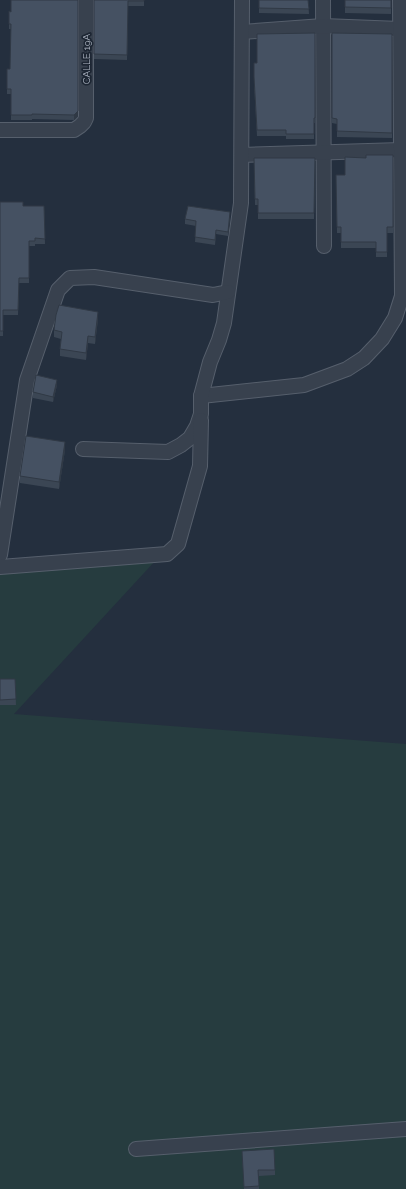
<svg xmlns="http://www.w3.org/2000/svg" width="406" height="1189" font-family="Raleway,sans-serif">
<style>
.green{fill:#263c3f}
.lines{fill:none;stroke-linecap:round;stroke-linejoin:round}
.street-casing{stroke:#565f6c;stroke-width:16}
.street{stroke:#38414e;stroke-width:14}
.wall{fill:#3b4654}
.shaded-wall{fill:#303945}
.building{fill:#455162;stroke:#303945}
.labels{text-anchor:middle;dominant-baseline:central;stroke-width:3.5;stroke-linejoin:round;paint-order:stroke}
.street-label{font-size:10px;fill:#b4bcc9;stroke:#1d2633}
</style>
<rect width="100%" height="100%" fill="#242f3e"/>
<!-- green -->
<path class="green" d="M156,560L14,714L406,744V1189H0V569Z"/>
<g class="lines">
<defs>
<g id="street">
<path d="M323,0L324,246"/>
<path d="M242,32L323,26L400,29"/>
<path d="M0,130H74L80,126L84,122L86,118V0"/>
<path d="M242,155L401,150"/>
<path d="M201,396L304,385L347,369L364,358L382,339L395,318L402,296L400,0"/>
<path d="M83,449L168,452L181,445L190,438L197,426L201,414V396L210,362L219,340L224,323L241,203L242,0"/>
<path d="M0,555L27,380L58,290L70,278L94,277L213,295L228,292"/>
<path d="M0,567L167,554L178,544L200,466L201,420"/>
<path d="M136,1149L406,1129"/>
</g>
</defs>
<!-- street casing -->
<use href="#street" class="street-casing"/>
<!-- street -->
<use href="#street" class="street"/>
</g>
<!-- wall -->
<g class="wall">
<path d="M94,0H144V6H128L127,60L94,59Z"/>
<path d="M259,0H308L309,14L259,13Z"/>
<path d="M345,0H391V14L345,13Z"/>
<path d="M9,11L11,12L78,116L74,120L32,119V120H11V94H7V69H10L11,29H9Z"/>
<path d="M315,33V123H314V139H286V136H257L254,83L257,63Z"/>
<path d="M332,33L392,34V138L337,137V124L332,123Z"/>
<path d="M393,155V233H387V257H376V248H341V233H337L336,175H345Z"/>
<path d="M254,158H315L314,219H258V205H255Z"/>
<path d="M0,202L23,206H44L45,244H35V246H29V283H19L18,315H3V336H0Z"/>
<path d="M230,217L228,236L216,234L215,245L195,242L196,226L185,224V219Z"/>
<path d="M98,319L95,344L88,343L86,360L60,356V349L61,339L54,337V330Z"/>
<path d="M57,385L53,402L33,398V392Z"/>
<path d="M65,450L59,489L20,483V476Z"/>
<path d="M0,679H15L16,705H0Z"/>
<path d="M242,1151L275,1170V1175L259,1176V1189H244Z"/>
</g>
<!-- shaded-wall -->
<g class="shaded-wall">
<path d="M78,111V116L74,120V115Z"/>
<path d="M230,212V217L228,236V232Z"/>
<path d="M98,312V319L95,344V337Z"/>
<path d="M88,336V343L86,360V353Z"/>
<path d="M57,380V385L53,402V397Z"/>
<path d="M65,442V450L59,489V482Z"/>
</g>
<!-- building -->
<g class="building">
<path d="M11,0H78V111L74,115L32,114V115H11V89H7V69H10L11,24H9V11L11,12Z"/>
<path d="M94,0H144V1H128L127,55L94,54Z"/>
<path d="M259,0H308L309,9L259,8Z"/>
<path d="M345,0H391V8L345,7Z"/>
<path d="M315,33V118H314V134H286V130H257L254,77V63H257V34Z"/>
<path d="M332,33L392,34V133L337,131V119L332,118Z"/>
<path d="M366,155H393V227H387V252H376V242H341V227H337L336,175H345V157L366,158Z"/>
<path d="M254,158H315L314,213H258V199H255Z"/>
<path d="M0,202H23V206H44L45,239L35,238V241H29V278H19L18,310H3V331H0Z"/>
<path d="M188,206L230,212L228,232L216,230L215,240L195,237L196,221L185,219Z"/>
<path d="M59,305L98,312L95,337L88,336L86,353L60,349L62,332L54,330L56,315Z"/>
<path d="M36,375L57,380L53,397L33,392Z"/>
<path d="M26,436L65,442L59,482L20,476Z"/>
<path d="M0,679H15L16,699L0,700Z"/>
<path d="M274,1149L275,1170H258L259,1186L244,1187L242,1151Z"/>
</g>
<g class="labels">
<!-- street labels -->
<g class="street-label">
<text transform="translate(86 59) rotate(-90)">CALLE 19A</text>
</g>
</g>
</svg>
